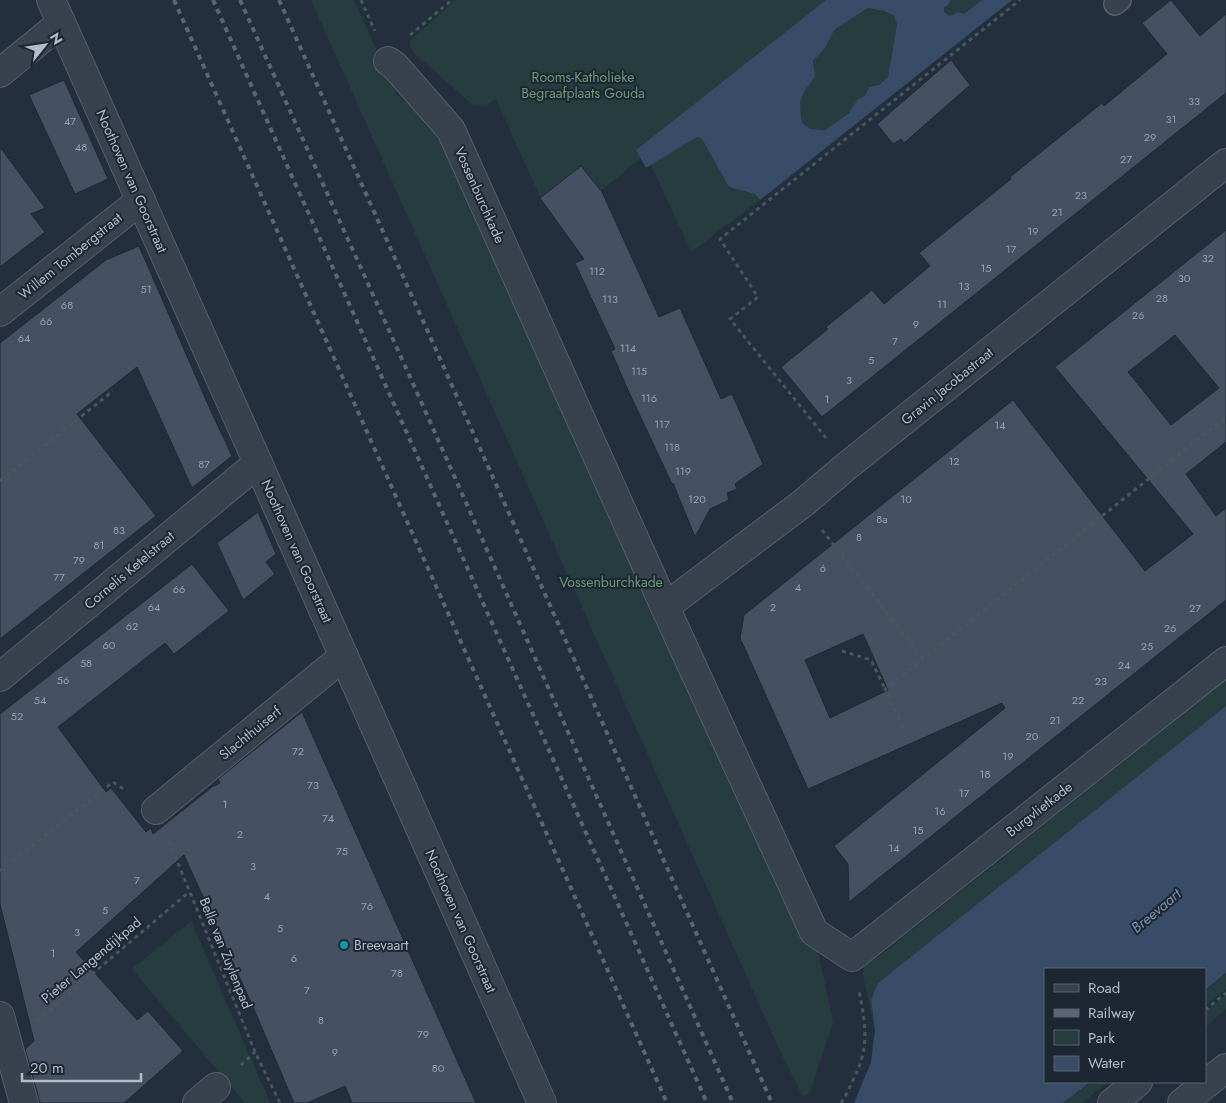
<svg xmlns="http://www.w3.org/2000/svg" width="1226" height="1103" font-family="Jost,sans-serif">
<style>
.green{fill:#263c3f}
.water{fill:#394c67;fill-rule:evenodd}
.building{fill:#455162;stroke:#1f2835;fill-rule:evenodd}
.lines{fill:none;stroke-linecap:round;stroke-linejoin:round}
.service-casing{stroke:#565f6c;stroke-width:24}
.minor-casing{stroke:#565f6c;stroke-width:30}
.path{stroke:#44595c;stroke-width:3;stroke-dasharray:4 4;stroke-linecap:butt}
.service{stroke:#38414e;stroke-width:21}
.minor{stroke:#38414e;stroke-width:28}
.rail{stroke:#5a6575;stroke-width:4;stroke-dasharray:5 5;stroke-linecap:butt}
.culture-dot{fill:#0f9aa8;stroke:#1d2633;stroke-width:2}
.labels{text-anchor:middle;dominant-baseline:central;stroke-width:4;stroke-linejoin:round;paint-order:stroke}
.number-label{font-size:11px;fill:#98a1af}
.park-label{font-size:14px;fill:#6b9a76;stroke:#1d2633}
.street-label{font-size:14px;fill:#b4bcc9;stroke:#1d2633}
.poi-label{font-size:14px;fill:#b4bcc9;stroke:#1d2633;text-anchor:start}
.water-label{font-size:15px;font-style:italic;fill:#7c92b1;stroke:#1d2633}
</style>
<rect width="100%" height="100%" fill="#242f3e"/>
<!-- green -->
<g class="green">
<path d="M311,0H354L397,95L439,129L798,921L819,955L833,1022L810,1092L803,1097L780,1051Z"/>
<path d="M456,0H826L636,150L641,158L601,191L541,199L496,99L486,106L473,105L415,54L410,46V40Z"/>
<path d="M951,0H982L964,14L958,12L950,16L944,12V8L948,5Z"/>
<path d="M868,8L885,11L894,16L897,24L888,77L879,85L869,87L865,96L858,99L848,114L825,130L810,129L802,123C798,98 800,97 815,77L813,61L825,48L834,30Z"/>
<path d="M697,137L702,139L729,187L755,194L760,200L691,252L651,165Z"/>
<path d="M1226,680V706L878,983L871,1000L875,1030L863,975L864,966L882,954Z"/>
<path d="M191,921L270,1102L267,1103H245L132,969Z"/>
<path d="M1226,974V989L1205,1006V991Z"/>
<path d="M1226,995V1009L1205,1027V1012Z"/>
<path d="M1091,1082H1108L1082,1103H1064Z"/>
</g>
<!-- water -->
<g class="water">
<path d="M826,0H951L948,5L944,8V12L950,16L958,12L964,14L982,0H1012L760,200L755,194L729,187L702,139L697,137L646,168L636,150ZM868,8L885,11L894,16L897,24L888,77L879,85L869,87L865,96L858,99L848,114L825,130L810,129L802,123C798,98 800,97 815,77L813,61L825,48L834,30Z"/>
<path d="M1226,706V973L1205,990V969H1045V1082H1090L1063,1103H854L871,1062L875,1030L871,1000L878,983Z"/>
</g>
<!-- building -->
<g class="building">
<path d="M1171,0L1200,36L1226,14V93L822,417L781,367L828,329L826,327L872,290L884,304L930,266L919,253L1011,179L1010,177L1102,103L1104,106L1167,54L1142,23Z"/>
<path d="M951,60L970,85L904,143L901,139L893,144L877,124Z"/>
<path d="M64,80L108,179L75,194L29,95Z"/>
<path d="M0,147L45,208L31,214L45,232L0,267Z"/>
<path d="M581,166L602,192L659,317L680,308L721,399L732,394L763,464L735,484L737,489L727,493L729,500L710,509L695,537L673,483L672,484L628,390L611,351L615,349L575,263L584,259L540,198Z"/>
<path d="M1226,230V442L1186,474L1216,516L1226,508V600L849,902L848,864L834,846L1005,708L1002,703L808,789L740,638L744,615L1013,400L1145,571L1193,534L1055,367ZM1175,335L1219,388L1171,425L1128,372ZM863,634L888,690L830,718L805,660Z"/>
<path d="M139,246L210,409L232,456L192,488L137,367L77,414L156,516L0,639V343L106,260Z"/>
<path d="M258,512L276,554L266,562L275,574L243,600L217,543Z"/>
<path d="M192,564L229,611L174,654L165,643L58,727L106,792L111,788L146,832L151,828L153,834L212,787L220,783L218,779L302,712L476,1103H352L345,1086L307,1103H294L253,1007L184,855L76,952L137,1020L148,1011L183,1051L124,1103H40L25,1049L34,1041L0,904V714Z"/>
</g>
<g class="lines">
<defs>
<path id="service" d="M1115,4L1120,0"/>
<g id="minor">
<path d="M51,0L258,463L542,1103"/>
<path d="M388,61L395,66L451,130L665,607L814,932L852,957L1226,661"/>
<path d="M0,73L61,23"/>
<path d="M0,312L141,200"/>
<path d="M665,607L802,504L848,465L1226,163"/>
<path d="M0,677L258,463"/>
<path d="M156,810L344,656"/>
<path d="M0,1016L24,1103"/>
<path d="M197,1103L216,1087"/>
<path d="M1112,1103L1138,1082"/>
<path d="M1182,1103L1226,1068"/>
</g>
</defs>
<!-- service casing -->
<use href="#service" class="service-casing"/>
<!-- minor casing -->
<use href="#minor" class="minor-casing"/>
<!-- path -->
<g class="path">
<path d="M361,0L375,31"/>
<path d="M410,35L452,0"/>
<path d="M826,438L730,319L758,297L720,239L1020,0"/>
<path d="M0,481L113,391"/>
<path d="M822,530L923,659"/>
<path d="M842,651L871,660L885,689"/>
<path d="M903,727L885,689L923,659L1226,417"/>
<path d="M169,841L255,1052L280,1103"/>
<path d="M0,871L113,782L127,791"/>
<path d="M1205,1010L1226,993"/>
<path d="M37,1021L189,892"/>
<path d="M241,1065L255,1052"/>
<path d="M841,1103C845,1097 849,1089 852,1082C870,1048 866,1027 859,990"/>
</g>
<!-- service -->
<use href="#service" class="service"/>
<!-- minor -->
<use href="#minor" class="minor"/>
<!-- rail -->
<g class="rail">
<path d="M174,0L667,1103"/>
<path d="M213,0L707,1103"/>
<path d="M240,0L415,388L733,1103"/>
<path d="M279,0L437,352L772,1103"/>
</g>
</g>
<!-- markers -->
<circle class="culture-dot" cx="344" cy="945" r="5"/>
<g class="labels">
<!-- number labels -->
<g class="number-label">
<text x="1194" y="101">33</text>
<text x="1171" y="119">31</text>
<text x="70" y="121">47</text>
<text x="1150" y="137">29</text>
<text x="81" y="147">48</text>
<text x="1126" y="159">27</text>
<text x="1081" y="195">23</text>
<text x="1057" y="212">21</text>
<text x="1033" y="231">19</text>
<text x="1011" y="249">17</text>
<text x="1208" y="258">32</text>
<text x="986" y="268">15</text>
<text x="597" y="271">112</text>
<text x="1184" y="278">30</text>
<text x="964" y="286">13</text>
<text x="146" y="289">51</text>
<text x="1162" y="298">28</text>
<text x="610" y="299">113</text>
<text x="942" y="304">11</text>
<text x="67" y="305">68</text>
<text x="1138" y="315">26</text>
<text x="46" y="321">66</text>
<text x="916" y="324">9</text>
<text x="24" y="338">64</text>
<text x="895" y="341">7</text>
<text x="628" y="348">114</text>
<text x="871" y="360">5</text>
<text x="639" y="371">115</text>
<text x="849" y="380">3</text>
<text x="649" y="398">116</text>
<text x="827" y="399">1</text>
<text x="662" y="424">117</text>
<text x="1000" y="425">14</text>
<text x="672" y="447">118</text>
<text x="954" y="461">12</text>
<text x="204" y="464">87</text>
<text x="683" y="471">119</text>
<text x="697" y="499">120</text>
<text x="906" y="499">10</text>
<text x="882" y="519">8a</text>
<text x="119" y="530">83</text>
<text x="859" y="537">8</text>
<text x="99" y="545">81</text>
<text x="79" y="560">79</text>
<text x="823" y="568">6</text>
<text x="59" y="577">77</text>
<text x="798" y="587">4</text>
<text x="179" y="589">66</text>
<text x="154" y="607">64</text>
<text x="773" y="607">2</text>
<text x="1195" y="608">27</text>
<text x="132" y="626">62</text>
<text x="1170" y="628">26</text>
<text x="109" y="645">60</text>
<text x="1147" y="646">25</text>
<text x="86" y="663">58</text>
<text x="1124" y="665">24</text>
<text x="63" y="680">56</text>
<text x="1101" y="681">23</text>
<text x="40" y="700">54</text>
<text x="1078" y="700">22</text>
<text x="17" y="716">52</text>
<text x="1055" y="720">21</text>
<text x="1032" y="736">20</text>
<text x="298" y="751">72</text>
<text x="1008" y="756">19</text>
<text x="985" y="774">18</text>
<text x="313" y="785">73</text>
<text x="964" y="793">17</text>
<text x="225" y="804">1</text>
<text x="940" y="811">16</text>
<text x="328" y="818">74</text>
<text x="918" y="830">15</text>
<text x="240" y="834">2</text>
<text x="894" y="848">14</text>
<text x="342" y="851">75</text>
<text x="253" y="866">3</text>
<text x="137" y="880">7</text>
<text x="267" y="896">4</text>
<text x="367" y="906">76</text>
<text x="105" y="910">5</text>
<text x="280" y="928">5</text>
<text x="77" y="932">3</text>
<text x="53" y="953">1</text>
<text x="294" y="958">6</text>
<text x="397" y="973">78</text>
<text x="307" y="990">7</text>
<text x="321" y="1020">8</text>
<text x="423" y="1034">79</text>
<text x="335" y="1052">9</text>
<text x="438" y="1068">80</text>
</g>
<!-- park labels -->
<g class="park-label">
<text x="583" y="77">Rooms-Katholieke<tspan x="583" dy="16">Begraafplaats Gouda</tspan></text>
<text x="611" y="582">Vossenburchkade</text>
</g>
<!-- street labels -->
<g class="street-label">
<text transform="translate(132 181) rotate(66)">Noothoven van Goorstraat</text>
<text transform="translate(480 195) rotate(66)">Vossenburchkade</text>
<text transform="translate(70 256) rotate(-39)">Willem Tombergstraat</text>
<text transform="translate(947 386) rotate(-39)">Gravin Jacobastraat</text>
<text transform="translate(297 551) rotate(66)">Noothoven van Goorstraat</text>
<text transform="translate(129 570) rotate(-40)">Cornelis Ketelstraat</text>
<text transform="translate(250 733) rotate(-39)">Slachthuiserf</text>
<text transform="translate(1039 809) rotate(-38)">Burgvlietkade</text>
<text transform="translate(461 921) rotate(66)">Noothoven van Goorstraat</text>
<text transform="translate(226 953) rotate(68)">Belle van Zuylenpad</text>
<text transform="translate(91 960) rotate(-40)">Pieter Langendijkpad</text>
</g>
<!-- poi labels -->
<g class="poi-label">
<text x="354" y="945">Breevaart</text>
</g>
<!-- water labels -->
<g class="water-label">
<text transform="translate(1156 911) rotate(-40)">Breevaart</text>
</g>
</g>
<!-- legend -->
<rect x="1044" y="968" width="162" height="115" fill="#1d2633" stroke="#59626f"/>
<rect x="1054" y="984" width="25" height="8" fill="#38414e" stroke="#59626f"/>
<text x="1088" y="993" font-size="15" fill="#b4bcc9">Road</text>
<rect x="1054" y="1009" width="25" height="8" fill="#5a6575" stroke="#59626f"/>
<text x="1088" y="1018" font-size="15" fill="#b4bcc9">Railway</text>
<rect x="1054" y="1030" width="25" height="15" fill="#263c3f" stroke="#59626f"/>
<text x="1088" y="1043" font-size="15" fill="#b4bcc9">Park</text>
<rect x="1054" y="1056" width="25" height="15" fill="#394c67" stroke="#59626f"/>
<text x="1088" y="1068" font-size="15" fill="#b4bcc9">Water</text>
<!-- north arrow -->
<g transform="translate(45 45) rotate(60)" stroke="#1d2633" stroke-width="4" paint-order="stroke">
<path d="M0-4L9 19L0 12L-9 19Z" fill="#b4bcc9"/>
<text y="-8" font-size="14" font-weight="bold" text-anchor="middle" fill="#b4bcc9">N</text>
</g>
<!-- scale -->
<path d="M22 1073v8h119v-8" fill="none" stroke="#b4bcc9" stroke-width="2.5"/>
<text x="30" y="1073" font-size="15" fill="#b4bcc9" stroke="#1d2633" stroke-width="4" paint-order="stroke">20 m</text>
</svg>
